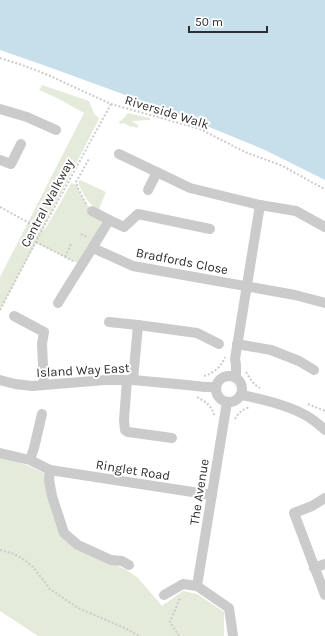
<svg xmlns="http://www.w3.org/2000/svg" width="325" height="636" font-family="Karla,sans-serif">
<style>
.green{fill:#e4ebdb}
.water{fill:#c7dfeb}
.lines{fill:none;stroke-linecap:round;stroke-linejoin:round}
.path{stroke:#cbcbcb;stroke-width:2;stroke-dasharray:2 2;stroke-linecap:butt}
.minor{stroke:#cbcbcb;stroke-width:10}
.labels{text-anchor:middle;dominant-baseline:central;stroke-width:4;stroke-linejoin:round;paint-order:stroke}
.street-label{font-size:13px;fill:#2e2e2e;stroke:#fff}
</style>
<rect width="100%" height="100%" fill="#fff"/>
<!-- green -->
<g class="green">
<path d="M42,85L89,101L94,114L99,118L98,121L42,230L45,229L61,202L71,183L77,185C82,200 91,210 102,220L81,265L36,243L0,310V277L84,113L55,97L39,90Z"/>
<path d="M128,113L150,118V120L132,121L139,126L137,128L132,126L131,127L124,123L120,124L119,122L124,118Z"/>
<path d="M80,180L106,192L99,209C88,206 83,193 78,183Z"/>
<path d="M0,457C17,460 31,467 46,474L61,535L90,555L125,569L138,578L162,606L183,591L197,594L224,612V636H38L0,611Z"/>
</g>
<!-- water -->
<path class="water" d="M0,0H325V180L265,150L180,115L46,66L0,50Z"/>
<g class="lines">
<!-- path -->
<g class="path">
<path d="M0,58L22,65L48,75L111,104L200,129L245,152L283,166L313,183L325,189"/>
<path d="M86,204L78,188L76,182L89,159"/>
<path d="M0,207L42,230"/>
<path d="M81,234L87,237"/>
<path d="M36,242L73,261"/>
<path d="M65,257L71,244"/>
<path d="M0,310L42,230L111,104"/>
<path d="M246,372C250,379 254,385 260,388"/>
<path d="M204,376C214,373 221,367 225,357"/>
<path d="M197,397C206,402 212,406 214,415"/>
<path d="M308,404L325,411"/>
<path d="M235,419C238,413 243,409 250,407"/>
<path d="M0,550L14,554L26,561L33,567L50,589L78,608L125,628L139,636"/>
<path d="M179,636L170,622C173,614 177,606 180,598"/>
</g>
<!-- minor -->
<g class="minor">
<path d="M0,109L27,117L56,130"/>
<path d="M119,154L190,188L260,205L296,211L325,227"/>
<path d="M0,160L11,164L21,144"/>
<path d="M148,190L157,172"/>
<path d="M92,211L109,220"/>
<path d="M93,248L133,266L295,295L325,303"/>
<path d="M58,303C75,275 93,248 109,220L124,227L138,214L210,229"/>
<path d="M14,316L44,332L42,344L44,385"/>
<path d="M109,322L138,325"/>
<path d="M237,344L271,350L299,361L314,370"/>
<circle cx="229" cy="389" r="13"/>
<path d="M236,378V365L235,359L260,205"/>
<path d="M0,380L15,384L32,386L105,380H133L187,385L205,387H216"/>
<path d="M127,380L124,420L125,430L128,432L172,438"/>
<path d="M133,380L138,325L197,333L219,344"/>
<path d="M242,395C262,399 296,407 313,420C317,423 321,426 325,430"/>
<path d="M227,402L197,586L229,608L233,636"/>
<path d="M0,453L30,460L50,470L212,495"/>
<path d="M30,460L34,448L42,414"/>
<path d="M50,470L49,480L52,496L64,533L78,545L111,560L122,561L129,565"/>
<path d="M325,498L312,506L294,513L325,595"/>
<path d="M314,568L325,564"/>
<path d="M164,595L183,584L197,586"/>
</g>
</g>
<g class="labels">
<!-- street labels -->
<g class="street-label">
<text transform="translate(167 112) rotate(17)">Riverside Walk</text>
<text transform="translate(47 203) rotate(-62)">Central Walkway</text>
<text transform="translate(182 261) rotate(11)">Bradfords Close</text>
<text transform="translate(83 370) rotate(-3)">Island Way East</text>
<text transform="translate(133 470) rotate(9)">Ringlet Road</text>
<text transform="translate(199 492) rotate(-81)">The Avenue</text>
</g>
</g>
<!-- scale -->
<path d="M189 26v6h78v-6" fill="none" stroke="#2e2e2e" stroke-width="2"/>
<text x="195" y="26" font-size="12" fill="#2e2e2e" stroke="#ffffff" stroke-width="3" paint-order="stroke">50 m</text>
</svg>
